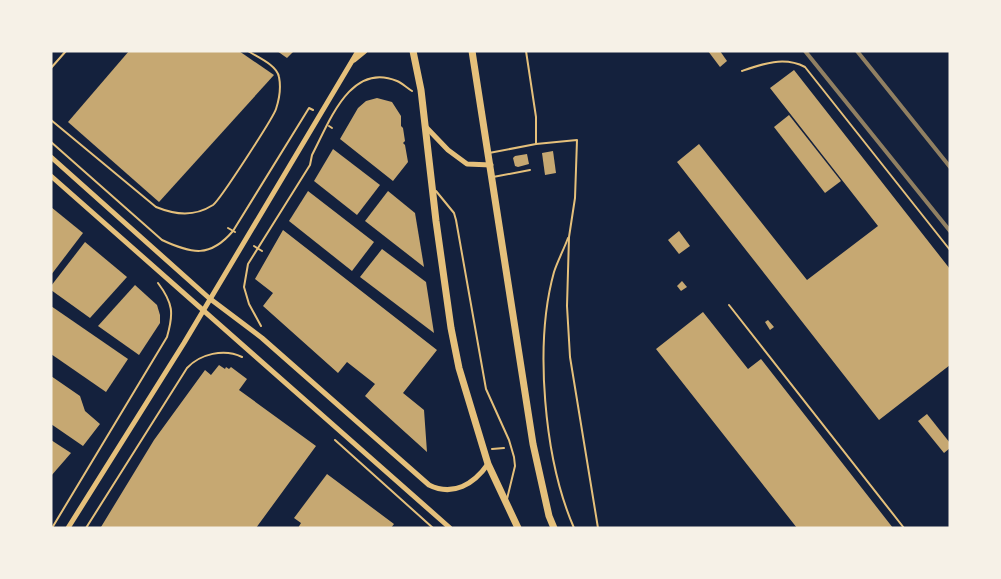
<svg xmlns="http://www.w3.org/2000/svg" width="1001" height="579" font-family="Quicksand,sans-serif">
<style>
.building{fill:#c6a872}
.lines{fill:none;stroke-linecap:round;stroke-linejoin:round}
.path{stroke:#e5c07b;stroke-width:2}
.service{stroke:#e5c07b;stroke-width:2}
.minor{stroke:#e5c07b;stroke-width:5}
.tertiary{stroke:#e5c07b;stroke-width:7}
.rail{stroke:#918062;stroke-width:4}
</style>
<rect width="100%" height="100%" fill="#14213d"/>
<!-- building -->
<g class="building">
<path d="M129,51H239L274,75L159,202L68,122Z"/>
<path d="M277,51H294L287,58Z"/>
<path d="M708,51H720L727,61L720,67Z"/>
<path d="M794,70L950,269V365L879,420L677,162L699,144L807,280L878,226L770,88Z"/>
<path d="M377,98L392,102L401,116V126L403,128L405,141L403,143L405,145L408,162L393,181L340,139L358,108L366,101Z"/>
<path d="M789,115L841,181L825,193L774,127Z"/>
<path d="M333,149L380,185L357,215L314,181Z"/>
<path d="M553,151L556,173L545,175L542,153Z"/>
<path d="M527,154L529,164L518,167L515,166L513,158L515,156Z"/>
<path d="M308,191L374,242L352,271L289,221Z"/>
<path d="M388,191L415,213L424,267L365,221Z"/>
<path d="M51,207L83,233L51,275Z"/>
<path d="M283,230L437,350L403,393L424,410L427,452L365,396L375,384L347,362L338,373L263,306L273,293L255,279Z"/>
<path d="M679,231L690,246L679,254L668,240Z"/>
<path d="M85,242L127,277L90,318L51,290V286Z"/>
<path d="M382,249L426,282L434,333L360,277Z"/>
<path d="M682,281L687,287L681,291L677,286Z"/>
<path d="M135,285L157,305L160,315V323L139,355L98,326Z"/>
<path d="M51,306L128,359L106,392L51,354Z"/>
<path d="M703,312L748,369L761,359L893,528H797L656,349Z"/>
<path d="M768,320L774,327L770,330L765,322Z"/>
<path d="M219,365L225,369L226,367L229,369L231,367L247,379L239,390L316,446L256,528H102L101,527L154,440L205,370L211,375Z"/>
<path d="M51,376L80,396L85,411L100,424L83,446L51,424Z"/>
<path d="M927,414L950,443V448L944,453L918,421Z"/>
<path d="M51,440L71,453L51,476Z"/>
<path d="M327,474L394,524L391,528H298L301,523L294,518Z"/>
</g>
<g class="lines">
<!-- path -->
<g class="path">
<path d="M329,126L332,128"/>
<path d="M51,142L162,240C192,254 210,258 233,231L309,108L313,110"/>
<path d="M228,228L235,232"/>
<path d="M254,246L262,251"/>
<path d="M261,326L249,304L244,287L248,264L310,165L312,155C329,123 350,61 397,81C402,83 407,88 412,91"/>
<path d="M335,440L433,528"/>
<path d="M492,449L504,448"/>
<path d="M52,528L167,337C174,313 173,303 158,283"/>
<path d="M86,528L187,368C200,354 224,348 242,357"/>
</g>
<!-- service -->
<g class="service">
<path d="M51,68L66,51"/>
<path d="M742,71C762,64 784,56 805,67L950,250"/>
<path d="M51,120L156,207C176,215 194,217 213,205C220,200 273,118 276,109C279,100 281,87 279,77C277,65 257,57 248,51"/>
<path d="M536,144L577,140L575,198L569,237L567,306L570,357L598,528"/>
<path d="M489,153L536,144V117L526,51"/>
<path d="M493,177L530,170"/>
<path d="M436,191L454,213L456,220L486,389L509,440L514,457L515,466L507,499"/>
<path d="M568,238C564,249 558,260 554,272C534,344 544,459 574,528"/>
<path d="M729,305L904,528"/>
</g>
<!-- minor -->
<g class="minor">
<path d="M354,60L365,51"/>
<path d="M425,126L448,150L467,164L491,165"/>
<path d="M51,157L209,298L262,338L429,485C453,497 474,484 488,464"/>
<path d="M51,176L450,528"/>
<path d="M68,528L184,343L358,51"/>
</g>
<!-- tertiary -->
<g class="tertiary">
<path d="M413,51L421,90L436,221L451,328L459,368L488,464L518,528"/>
<path d="M472,51L533,444L549,516L554,528"/>
</g>
<!-- rail -->
<g class="rail">
<path d="M805,51L950,231"/>
<path d="M857,51L950,167"/>
</g>
</g>
<!-- border -->
<rect width="1001" height="579" fill="none" stroke="#f6f1e7" stroke-width="105"/>
</svg>
